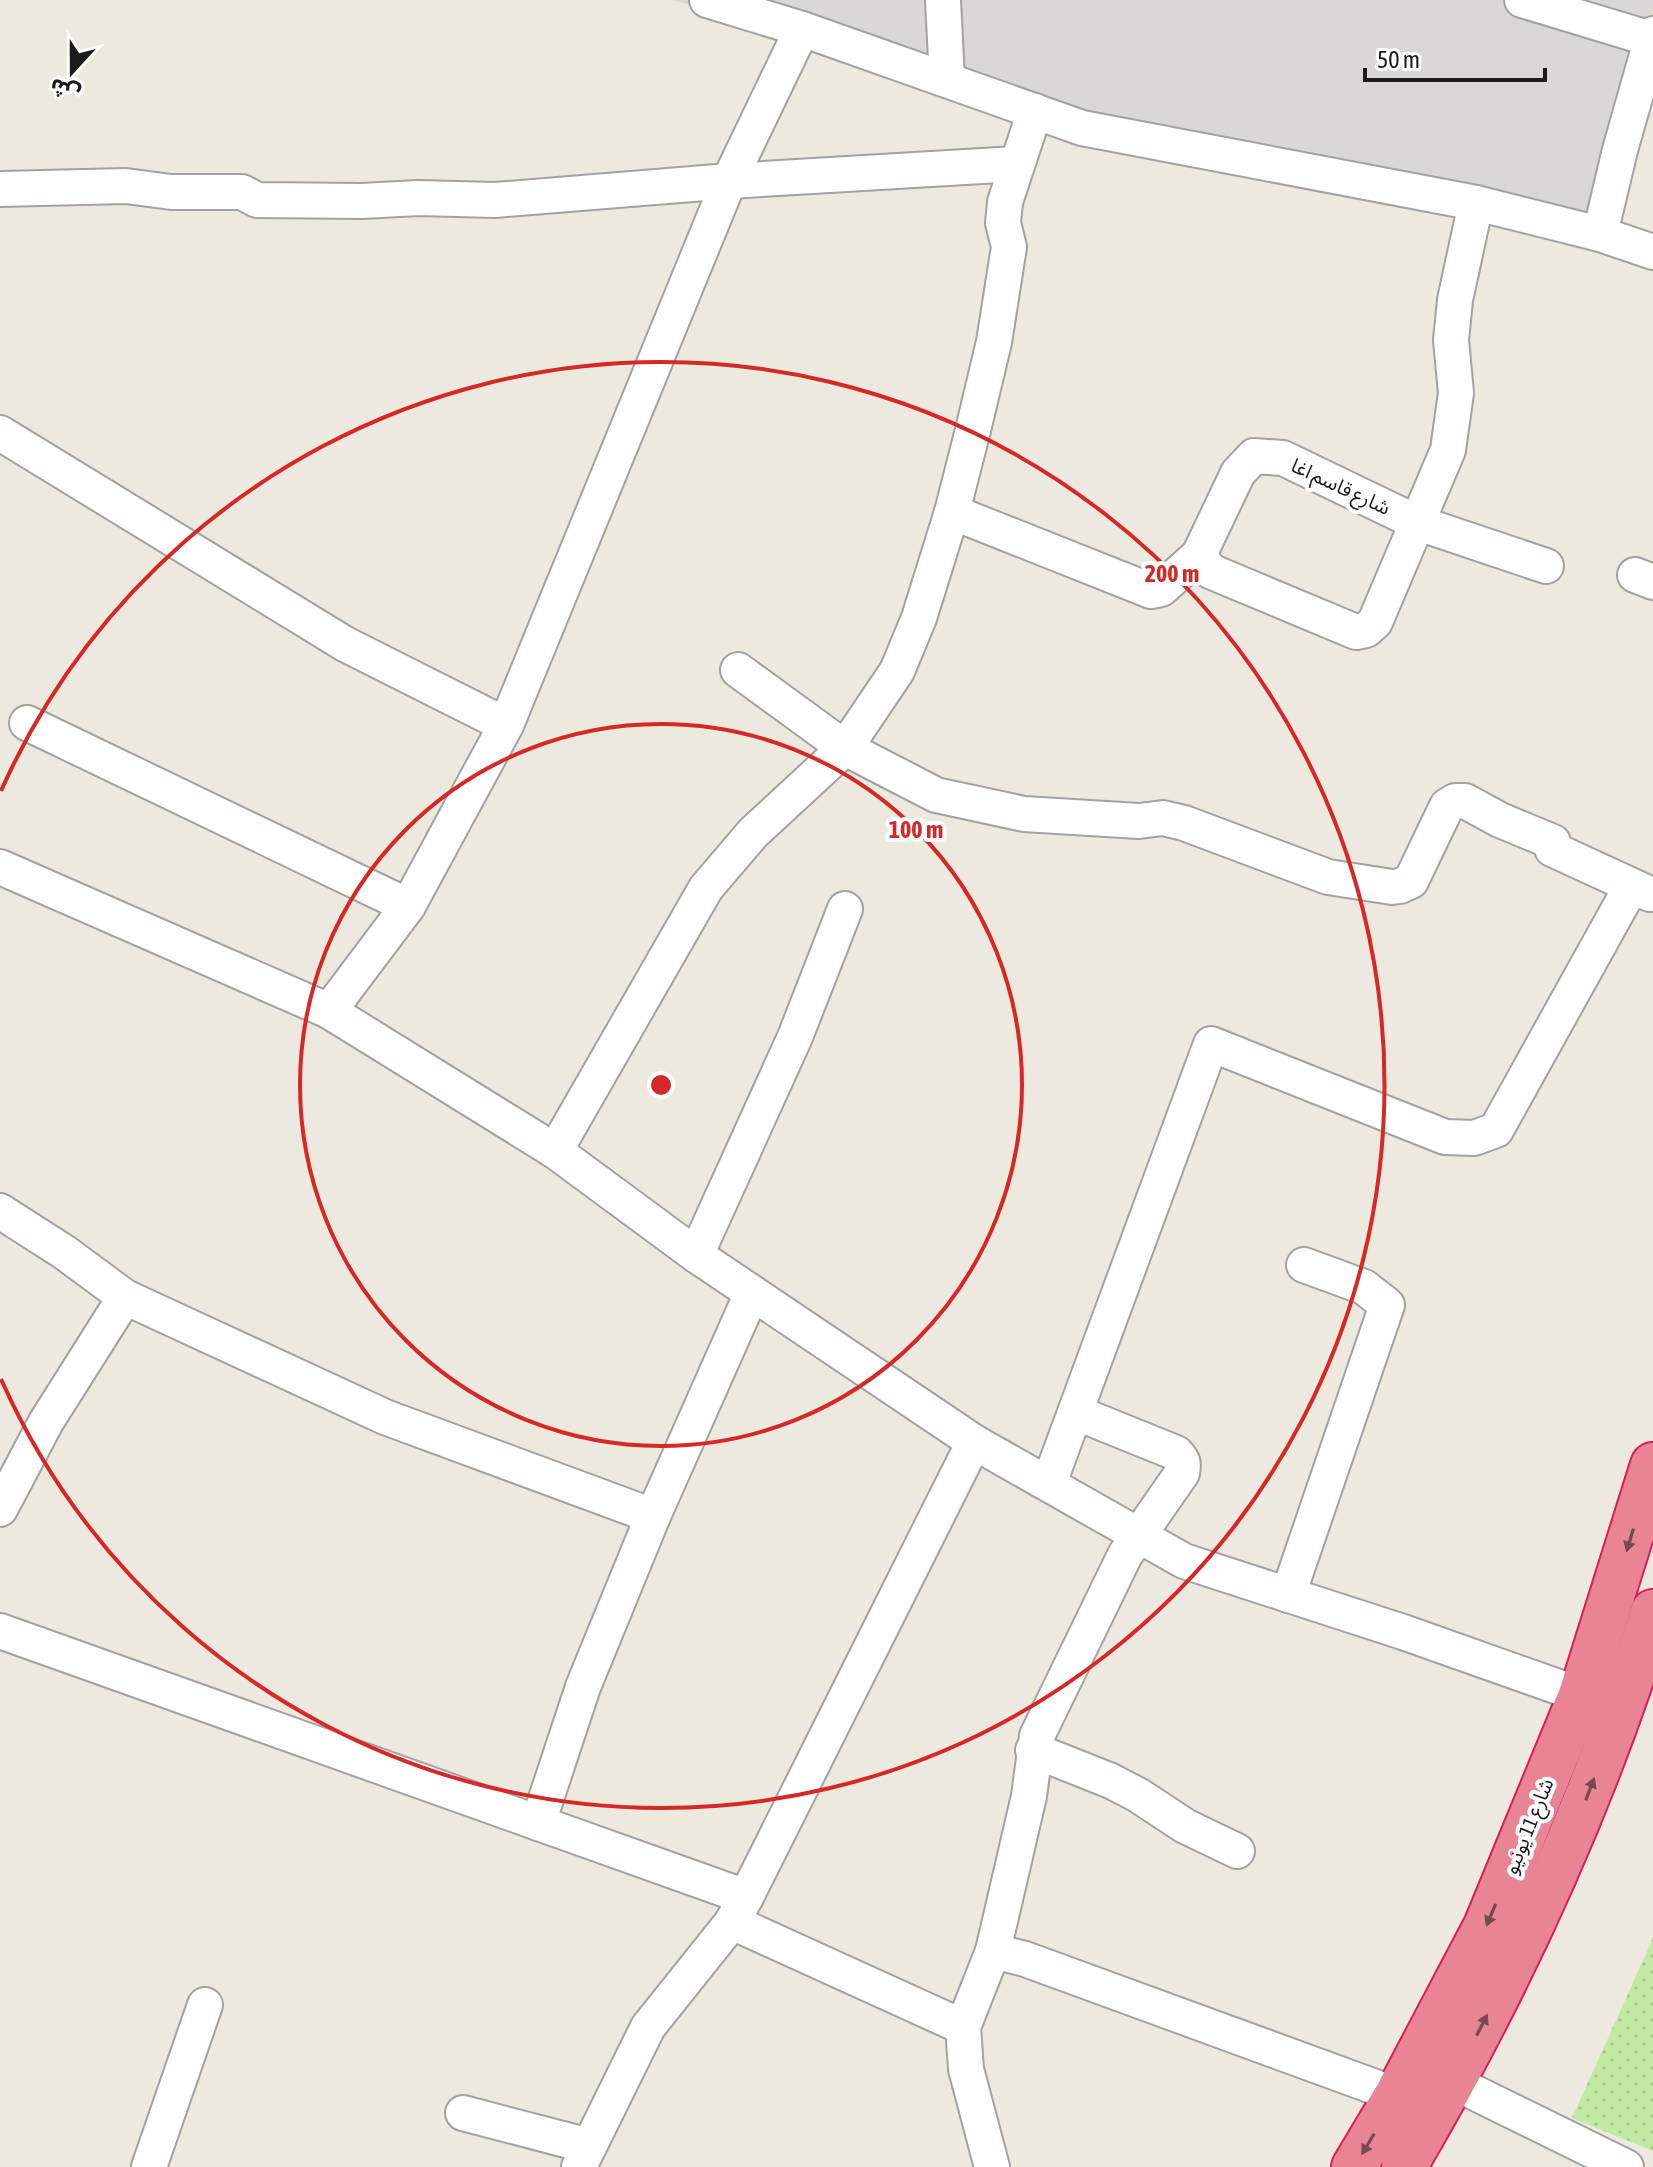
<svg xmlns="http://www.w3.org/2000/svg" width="1653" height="2167" font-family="'Asap Condensed','Noto Sans Arabic',sans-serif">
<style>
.residential{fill:#d9d8d7}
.grass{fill:url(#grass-dots)}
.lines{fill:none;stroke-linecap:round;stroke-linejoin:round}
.minor-casing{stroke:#a2a2a2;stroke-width:38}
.highway-casing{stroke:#d81f58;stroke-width:48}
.minor{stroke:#fff;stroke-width:34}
.highway{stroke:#e88493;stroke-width:44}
.oneway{fill:#774a51}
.ring{fill:none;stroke:#d62828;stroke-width:4}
.labels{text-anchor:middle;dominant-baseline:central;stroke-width:8;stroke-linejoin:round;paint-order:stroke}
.street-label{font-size:20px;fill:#1b1b1b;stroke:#fff}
.centre{fill:#d62828;stroke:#fff;stroke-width:4}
.ring-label{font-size:24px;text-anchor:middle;font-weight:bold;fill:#d62828;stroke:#fff;stroke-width:8;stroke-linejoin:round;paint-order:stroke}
</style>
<defs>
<pattern id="grass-dots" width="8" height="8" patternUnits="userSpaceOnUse" patternTransform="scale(2)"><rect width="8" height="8" fill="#c3eaa3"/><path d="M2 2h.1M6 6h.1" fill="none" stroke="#a7c88c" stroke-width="1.8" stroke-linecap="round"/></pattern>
</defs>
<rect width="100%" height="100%" fill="#ede9df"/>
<!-- residential -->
<path class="residential" d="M672,0H1653V10L1582,238L1087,134L816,41Z"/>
<!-- grass -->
<path class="grass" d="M1653,1938V2151L1572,2118Z"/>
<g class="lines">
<defs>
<g id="minor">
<path d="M707,0L802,29L1082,128L1476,203L1600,234L1653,252"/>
<path d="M943,0L947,80"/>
<path d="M1522,0L1651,39"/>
<path d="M0,189L126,186L171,192H242L257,200L362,201L418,198L495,200L729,181L1016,164"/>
<path d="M1476,203L1455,300L1451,340L1456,393L1448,450L1375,622L1366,630L1356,632L1210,571L1199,555L1238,473L1254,456L1283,458L1418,523L1546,566"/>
<path d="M1600,234L1620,150L1653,34"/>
<path d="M0,433L345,644L506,725"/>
<path d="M952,512L1151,591L1161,589L1199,555"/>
<path d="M1635,575L1653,582"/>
<path d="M738,670L845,748L936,795L1024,814L1139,821L1163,818L1184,823L1328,877L1392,887L1400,886L1411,881L1447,806L1455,801H1465L1500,820L1553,842L1552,849L1650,894"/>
<path d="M27,723L408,906"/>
<path d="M0,867L329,1011L555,1151L696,1255L974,1442L1184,1561L1403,1632L1581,1695"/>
<path d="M329,1011L408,906L506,725L729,181L802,29"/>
<path d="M555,1151L706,888L753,833L845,748L897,671L919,618L952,512L973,430L994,342L1009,247L1003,223L1005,202L1035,111"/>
<path d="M0,1211L64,1252L125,1297L385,1417L653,1516L583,1687L538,1823"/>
<path d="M696,1255L795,1037L845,909"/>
<path d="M1049,1483L1211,1044L1445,1137L1474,1138L1496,1130L1631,887"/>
<path d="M0,1509L46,1422L125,1297"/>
<path d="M653,1516L752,1293"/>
<path d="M1288,1595L1387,1305L1364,1287L1304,1265"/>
<path d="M0,1631L746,1897"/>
<path d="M1033,1750L1111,1781L1138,1795L1185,1826L1237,1851"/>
<path d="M732,1922L963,2027"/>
<path d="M993,1951L1025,1959L1397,2095"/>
<path d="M1453,2082L1626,2167"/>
<path d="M463,2113L589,2146"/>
<path d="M149,2167L205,2005"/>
<path d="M579,2167L648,2027L732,1922L746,1897L974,1442"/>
<path d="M992,2167L966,2069L963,2027L993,1951L1029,1796L1037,1736L1125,1555L1182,1473C1184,1463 1183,1460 1176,1453L1077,1413"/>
</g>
<g id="highway">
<path d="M1354,2167L1397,2095L1486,1926L1581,1695L1653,1465"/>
<path d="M1404,2167C1507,1992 1593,1806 1653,1612"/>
</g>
</defs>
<!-- minor casing -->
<use href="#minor" class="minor-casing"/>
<!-- highway casing -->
<use href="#highway" class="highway-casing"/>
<!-- minor -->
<use href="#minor" class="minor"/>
<!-- highway -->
<use href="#highway" class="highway"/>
</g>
<!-- one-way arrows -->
<defs><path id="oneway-solid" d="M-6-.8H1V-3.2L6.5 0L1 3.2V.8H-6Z" transform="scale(2)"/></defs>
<g class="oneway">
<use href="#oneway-solid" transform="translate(1630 1540) rotate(107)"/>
<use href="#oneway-solid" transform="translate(1590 1789) rotate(-69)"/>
<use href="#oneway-solid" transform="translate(1491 1915) rotate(113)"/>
<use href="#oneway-solid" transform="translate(1482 2025) rotate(-63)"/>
<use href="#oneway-solid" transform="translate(1368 2144) rotate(121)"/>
</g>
<!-- distance rings -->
<g class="ring">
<circle cx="661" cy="1085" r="361"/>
<path d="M1 791A723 723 0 1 1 1 1379"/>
</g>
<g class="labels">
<!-- street labels -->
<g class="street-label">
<text transform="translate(1341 486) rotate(25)">شارع قاسم اغا</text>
<text transform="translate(1528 1826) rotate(-68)">شارع 11 يونيو</text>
</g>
</g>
<circle cx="661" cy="1085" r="12" class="centre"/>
<g class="ring-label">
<text x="1172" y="582">200 m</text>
<text x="916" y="838">100 m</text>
</g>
<!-- north arrow -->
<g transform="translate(72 72) rotate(201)" stroke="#ffffff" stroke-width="6" paint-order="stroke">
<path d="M0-6L14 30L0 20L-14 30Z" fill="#1b1b1b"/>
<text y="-12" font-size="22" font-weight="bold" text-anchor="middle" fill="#1b1b1b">ش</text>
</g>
<!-- scale -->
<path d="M1365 68v12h180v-12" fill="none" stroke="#1b1b1b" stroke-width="4"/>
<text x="1377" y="68" font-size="24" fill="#1b1b1b" stroke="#ffffff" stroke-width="6" paint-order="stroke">50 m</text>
</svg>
